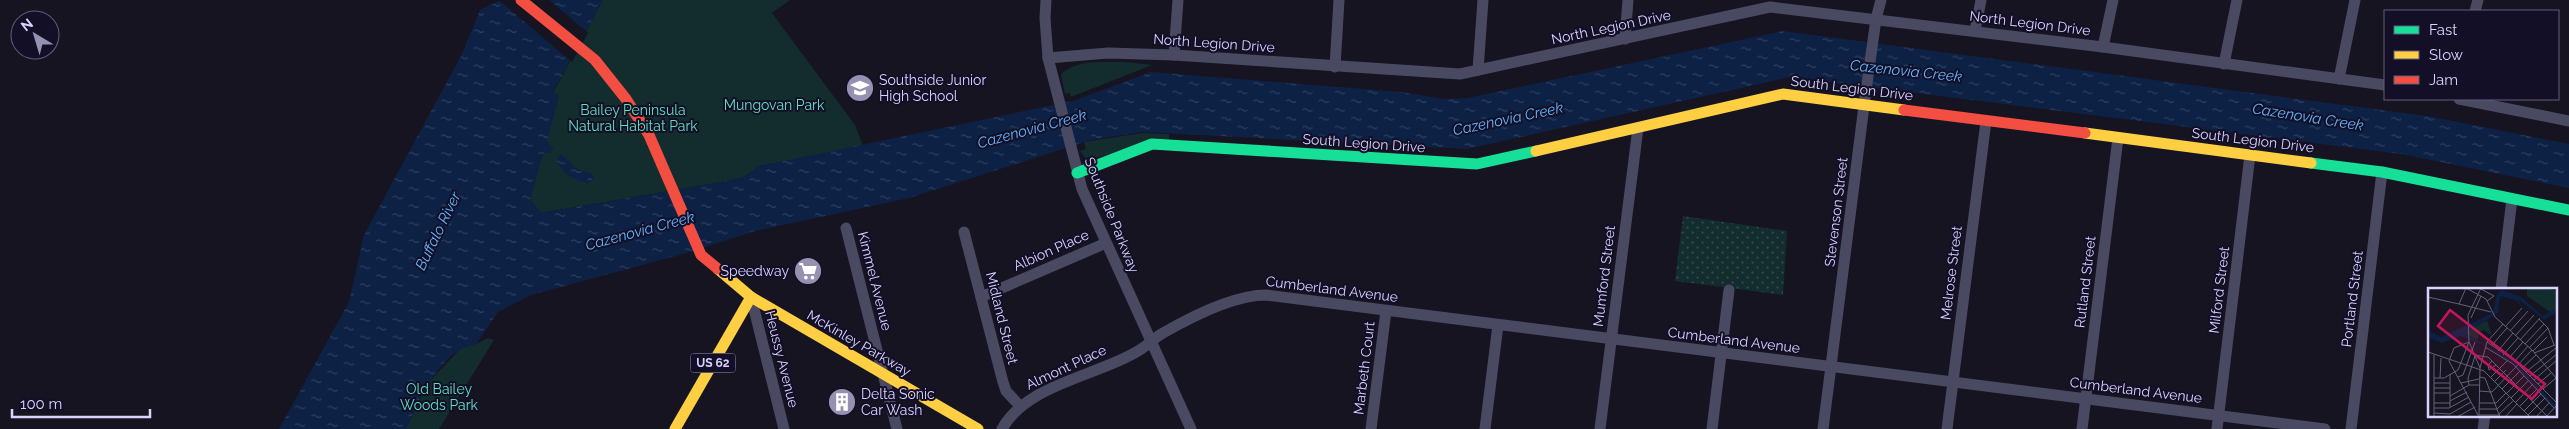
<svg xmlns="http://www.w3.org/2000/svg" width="2569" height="429" font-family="Raleway,sans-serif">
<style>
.grass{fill:url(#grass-dots)}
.green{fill:#132c2d}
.water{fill:url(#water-ripples)}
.pier{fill:#161421}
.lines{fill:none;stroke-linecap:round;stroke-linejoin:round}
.street{stroke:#4a4962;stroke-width:11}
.fast{stroke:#16e098;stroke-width:11}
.slow{stroke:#ffcf43;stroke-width:11}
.jam{stroke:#f24e42;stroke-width:11}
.labels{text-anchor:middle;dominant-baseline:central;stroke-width:4;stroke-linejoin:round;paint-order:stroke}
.shield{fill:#130f26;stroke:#9e99be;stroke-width:1}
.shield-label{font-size:12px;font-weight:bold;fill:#d9d4ff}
.street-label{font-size:14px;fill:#d9d4ff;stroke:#130f26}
.poi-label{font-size:14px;fill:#d9d4ff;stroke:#130f26;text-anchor:start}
.park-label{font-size:14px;fill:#5fe0c0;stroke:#130f26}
.water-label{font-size:15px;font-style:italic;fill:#62b6ff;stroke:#130f26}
.inset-road{fill:none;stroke:#64617a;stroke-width:1}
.view{fill:#c2185b;fill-opacity:0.15;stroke:#c2185b;stroke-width:2.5}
.inset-edge{fill:none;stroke:#d9d4ff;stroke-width:2.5}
</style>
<defs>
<pattern id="grass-dots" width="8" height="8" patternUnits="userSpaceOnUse" patternTransform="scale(1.25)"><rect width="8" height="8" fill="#132c2d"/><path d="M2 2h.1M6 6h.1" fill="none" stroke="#354a4c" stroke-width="1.8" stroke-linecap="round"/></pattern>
<pattern id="water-ripples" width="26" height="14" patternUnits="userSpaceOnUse" patternTransform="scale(1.25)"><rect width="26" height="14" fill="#0d2144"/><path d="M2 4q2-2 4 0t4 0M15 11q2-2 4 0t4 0" fill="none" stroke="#304060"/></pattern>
</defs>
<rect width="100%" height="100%" fill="#161421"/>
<!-- grass -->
<path class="grass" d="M1683,216L1787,231L1783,295L1675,281Z"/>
<!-- green -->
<g class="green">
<path d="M603,0H790L772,13L855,125L863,146L759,166L744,177L727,181L541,213L530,199L559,96L553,93Z"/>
<path d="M1126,62L1152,65L1071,97L1070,93L1065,94L1061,74C1077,59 1105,62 1126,62Z"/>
<path d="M1142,133L1169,134V140L1091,159L1085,158L1080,151L1086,149L1084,142Z"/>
<path d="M488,338L494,340L439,429H406L427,384L463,346L476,344Z"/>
</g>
<!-- water -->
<g class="water">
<path d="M501,0H603L553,92L559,96L547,141L554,149L550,153L543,154L530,199L541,213L727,181L744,177L759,166L1073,101L1151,72L1401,92L1443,99L1468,98L1783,31L2427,116L2569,144V188L2401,154L1790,77L1467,149L1142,132L1091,140L909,198L755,231L683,254L531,295L498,312L476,344C441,349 419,400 406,429H279L349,302L364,235L462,54L480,10Z"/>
<path d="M561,154L576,168L592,174L594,178L588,183C572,179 563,174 556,160Z"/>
</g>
<!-- pier -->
<path class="pier" d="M499,0H549L588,33L572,62Z"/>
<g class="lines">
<!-- street -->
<g class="street">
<path d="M1046,0L1045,18L1048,58L1082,189L1191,429"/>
<path d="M2475,11L2478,0"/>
<path d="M1975,31L1981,0"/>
<path d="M1625,39L1628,0"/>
<path d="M2103,47L2113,0"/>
<path d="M1174,55L1178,0"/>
<path d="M1048,58L1108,53L1174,55L1460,74L1770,7L2103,47L2385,85"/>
<path d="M2224,64L2237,0"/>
<path d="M1335,67L1339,0"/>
<path d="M1478,70L1483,0"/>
<path d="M2339,79L2355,0"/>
<path d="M2459,99L2569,121"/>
<path d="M846,228L897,429"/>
<path d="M964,232L1003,382L1006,391L1020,406"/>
<path d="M2501,289L2512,199"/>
<path d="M751,297L784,429"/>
<path d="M981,297L1106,243"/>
<path d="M1002,429C1027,384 1097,376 1138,351C1147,346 1154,338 1163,333C1191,317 1234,295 1266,295L2325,429"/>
<path d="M1371,429L1386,311"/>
<path d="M1485,429L1498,325"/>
<path d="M1600,429L1638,128"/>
<path d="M1712,429L1729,290"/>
<path d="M1823,429L1865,98L1876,19L1881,0"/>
<path d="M1947,429L1986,121"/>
<path d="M2082,429L2118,138"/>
<path d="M2217,429L2250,155"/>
<path d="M2351,429L2382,172"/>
<path d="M2483,429L2485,415"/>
</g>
<!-- fast -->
<g class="fast">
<path d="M2311,163L2382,172L2569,210"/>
<path d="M1077,173L1152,144L1477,164L1536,151"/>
</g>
<!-- slow -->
<g class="slow">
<path d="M2085,133L2311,163"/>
<path d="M1536,151L1783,94L1904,110"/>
<path d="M751,297L978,429"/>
<path d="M675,429L751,297L718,269"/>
</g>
<!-- jam -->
<g class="jam">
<path d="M521,0L595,60L626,99L649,135L701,255L718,269"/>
<path d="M1904,110L2085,133"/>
</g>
</g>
<!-- icons -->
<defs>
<symbol id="school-disc" viewBox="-11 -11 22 22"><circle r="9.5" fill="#9591b1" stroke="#130f26"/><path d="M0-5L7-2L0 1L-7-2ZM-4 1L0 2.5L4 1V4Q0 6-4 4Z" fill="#fff"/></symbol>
<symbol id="supermarket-disc" viewBox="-11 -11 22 22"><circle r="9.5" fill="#9591b1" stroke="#130f26"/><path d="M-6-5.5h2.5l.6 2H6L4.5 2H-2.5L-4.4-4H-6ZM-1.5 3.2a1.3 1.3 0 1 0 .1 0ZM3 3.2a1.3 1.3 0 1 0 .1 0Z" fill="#fff"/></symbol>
<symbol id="building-disc" viewBox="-11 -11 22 22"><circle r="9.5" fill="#9591b1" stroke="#130f26"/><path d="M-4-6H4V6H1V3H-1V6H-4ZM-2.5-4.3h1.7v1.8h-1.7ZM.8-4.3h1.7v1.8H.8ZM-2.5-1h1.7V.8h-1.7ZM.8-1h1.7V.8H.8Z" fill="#fff"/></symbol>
</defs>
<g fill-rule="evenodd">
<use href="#school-disc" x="844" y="72" width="32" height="32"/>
<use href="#supermarket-disc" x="792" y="255" width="32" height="32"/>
<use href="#building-disc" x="826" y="386" width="32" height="32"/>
</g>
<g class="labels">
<!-- shield labels -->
<rect class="shield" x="690.5" y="353.5" width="45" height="19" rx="4"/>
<g class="shield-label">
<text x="713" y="363">US 62</text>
</g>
<!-- street labels -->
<g class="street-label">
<text transform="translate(2030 23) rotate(7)">North Legion Drive</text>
<text transform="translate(1611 27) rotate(-12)">North Legion Drive</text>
<text transform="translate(1214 43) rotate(4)">North Legion Drive</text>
<text transform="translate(1852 88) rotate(7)">South Legion Drive</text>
<text transform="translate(2253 140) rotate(7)">South Legion Drive</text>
<text transform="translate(1364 143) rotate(4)">South Legion Drive</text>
<text transform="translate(1836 212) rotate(-83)">Stevenson Street</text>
<text transform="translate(1112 215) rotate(68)">Southside Parkway</text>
<text transform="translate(1051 250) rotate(-24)">Albion Place</text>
<text transform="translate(1951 273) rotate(-83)">Melrose Street</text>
<text transform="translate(1604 276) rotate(-83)">Mumford Street</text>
<text transform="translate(875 281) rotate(76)">Kimmel Avenue</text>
<text transform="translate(2085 282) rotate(-83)">Rutland Street</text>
<text transform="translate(1332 289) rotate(7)">Cumberland Avenue</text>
<text transform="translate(2219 290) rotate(-83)">Milford Street</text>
<text transform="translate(2352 299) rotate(-83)">Portland Street</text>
<text transform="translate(1002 318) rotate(76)">Midland Street</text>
<text transform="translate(1734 340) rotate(7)">Cumberland Avenue</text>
<text transform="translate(859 343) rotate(30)">McKinley Parkway</text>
<text transform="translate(782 359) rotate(76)">Heussy Avenue</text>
<text transform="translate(1066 367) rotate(-25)">Almont Place</text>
<text transform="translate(1364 368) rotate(-83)">Marbeth Court</text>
<text transform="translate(2136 390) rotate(7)">Cumberland Avenue</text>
</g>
<!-- poi labels -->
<g class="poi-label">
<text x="879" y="80">Southside Junior<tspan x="879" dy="16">High School</tspan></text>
<text x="789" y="271" text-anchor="end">Speedway</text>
<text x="861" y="394">Delta Sonic<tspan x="861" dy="16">Car Wash</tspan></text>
</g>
<!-- park labels -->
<g class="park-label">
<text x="774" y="105">Mungovan Park</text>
<text x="633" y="110">Bailey Peninsula<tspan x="633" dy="16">Natural Habitat Park</tspan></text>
<text x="439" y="389">Old Bailey<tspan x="439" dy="16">Woods Park</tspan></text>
</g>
<!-- water labels -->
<g class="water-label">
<text transform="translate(1906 71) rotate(6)">Cazenovia Creek</text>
<text transform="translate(2308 117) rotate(9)">Cazenovia Creek</text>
<text transform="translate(1508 119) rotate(-12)">Cazenovia Creek</text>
<text transform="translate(1032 129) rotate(-15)">Cazenovia Creek</text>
<text transform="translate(438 231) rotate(-64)">Buffalo River</text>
<text transform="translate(640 231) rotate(-15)">Cazenovia Creek</text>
</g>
</g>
<!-- overview -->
<g transform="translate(2428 288)">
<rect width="129" height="129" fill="#161421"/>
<path d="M99,0H122L129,4V21L122,24L99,8ZM59,32L64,48L56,42L50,45V52L36,45Z" fill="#132c2d"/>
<path d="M74,2L93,9L115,28L124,22L129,21V24L116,32L93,13L90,12L94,18L87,12L72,8L70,25L36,45L87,74L129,119V129L127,121L86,76L58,58L32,48L14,55L0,49V43L13,49L65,25L69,6Z" fill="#0d2144"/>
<path class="inset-road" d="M38,0L58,11L67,29L104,62L129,91M38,0L31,16L63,24M53,1L66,8L59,13M0,9L31,16M43,30L53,8M111,31L120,40L126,57M77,39L94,20M82,43L100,23M87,48L106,27M92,52L112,30M41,54L52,80L51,127H72M59,54L87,73L129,115M97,56L116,36M64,57L79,40M57,59L85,76L126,120M101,60L120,40M70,63L85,45M105,63L119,49M0,64L56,83L102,129M106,65L127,57M46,67L60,69L119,128M75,67L90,50M81,70L95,54M64,73L60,77L61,82L68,77M87,73L100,58M52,80L59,54L75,36M94,80L108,67M98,84L129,59M102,88L129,66M30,89L35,87L47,54M51,89L57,90L72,129M63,89L79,73M6,90H16L30,82L41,54M12,90L13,70M106,92L129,72M67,93L78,82M6,95H22M33,95L51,91M110,96L123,85M41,97L40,90L47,68M6,100H22M74,101L92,83M115,101L128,90M51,103L64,104L104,62M6,105H22M79,105L96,88M22,108L41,97H51M83,110L101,92M22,113L39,104M88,114L105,96M6,115H22M51,115H68L78,105M92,118L109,101M22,119V86M6,120H21L41,109M51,121H69L82,108M96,123L113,106M6,125L22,126L43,114M71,126L86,112M100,127L117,110M6,129V67M29,129L47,119M51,129L21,73L26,60L41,54L40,27L53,0M77,129L89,116M108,129L121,115M118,129L129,117"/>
<path class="view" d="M22,22L117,96L104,111L10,38Z"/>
<rect width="129" height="129" class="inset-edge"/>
</g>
<!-- legend -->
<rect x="2384" y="10" width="175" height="90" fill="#130f26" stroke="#625e7d"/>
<rect x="2394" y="26" width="25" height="8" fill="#16e098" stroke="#625e7d"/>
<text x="2429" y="35" font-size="15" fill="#d9d4ff">Fast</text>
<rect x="2394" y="51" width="25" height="8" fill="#ffcf43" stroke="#625e7d"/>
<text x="2429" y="60" font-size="15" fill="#d9d4ff">Slow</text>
<rect x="2394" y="76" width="25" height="8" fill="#f24e42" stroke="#625e7d"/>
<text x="2429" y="85" font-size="15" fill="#d9d4ff">Jam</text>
<!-- north arrow -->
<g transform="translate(35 35) rotate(322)"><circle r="24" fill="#130f26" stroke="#625e7d"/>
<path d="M0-4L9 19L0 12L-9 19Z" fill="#9591b1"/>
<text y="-8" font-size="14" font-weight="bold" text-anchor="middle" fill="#d9d4ff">N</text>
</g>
<!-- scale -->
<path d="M12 409v8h138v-8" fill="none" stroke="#d9d4ff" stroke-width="2.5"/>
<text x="20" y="409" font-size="15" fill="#d9d4ff" stroke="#130f26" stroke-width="4" paint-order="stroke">100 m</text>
</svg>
